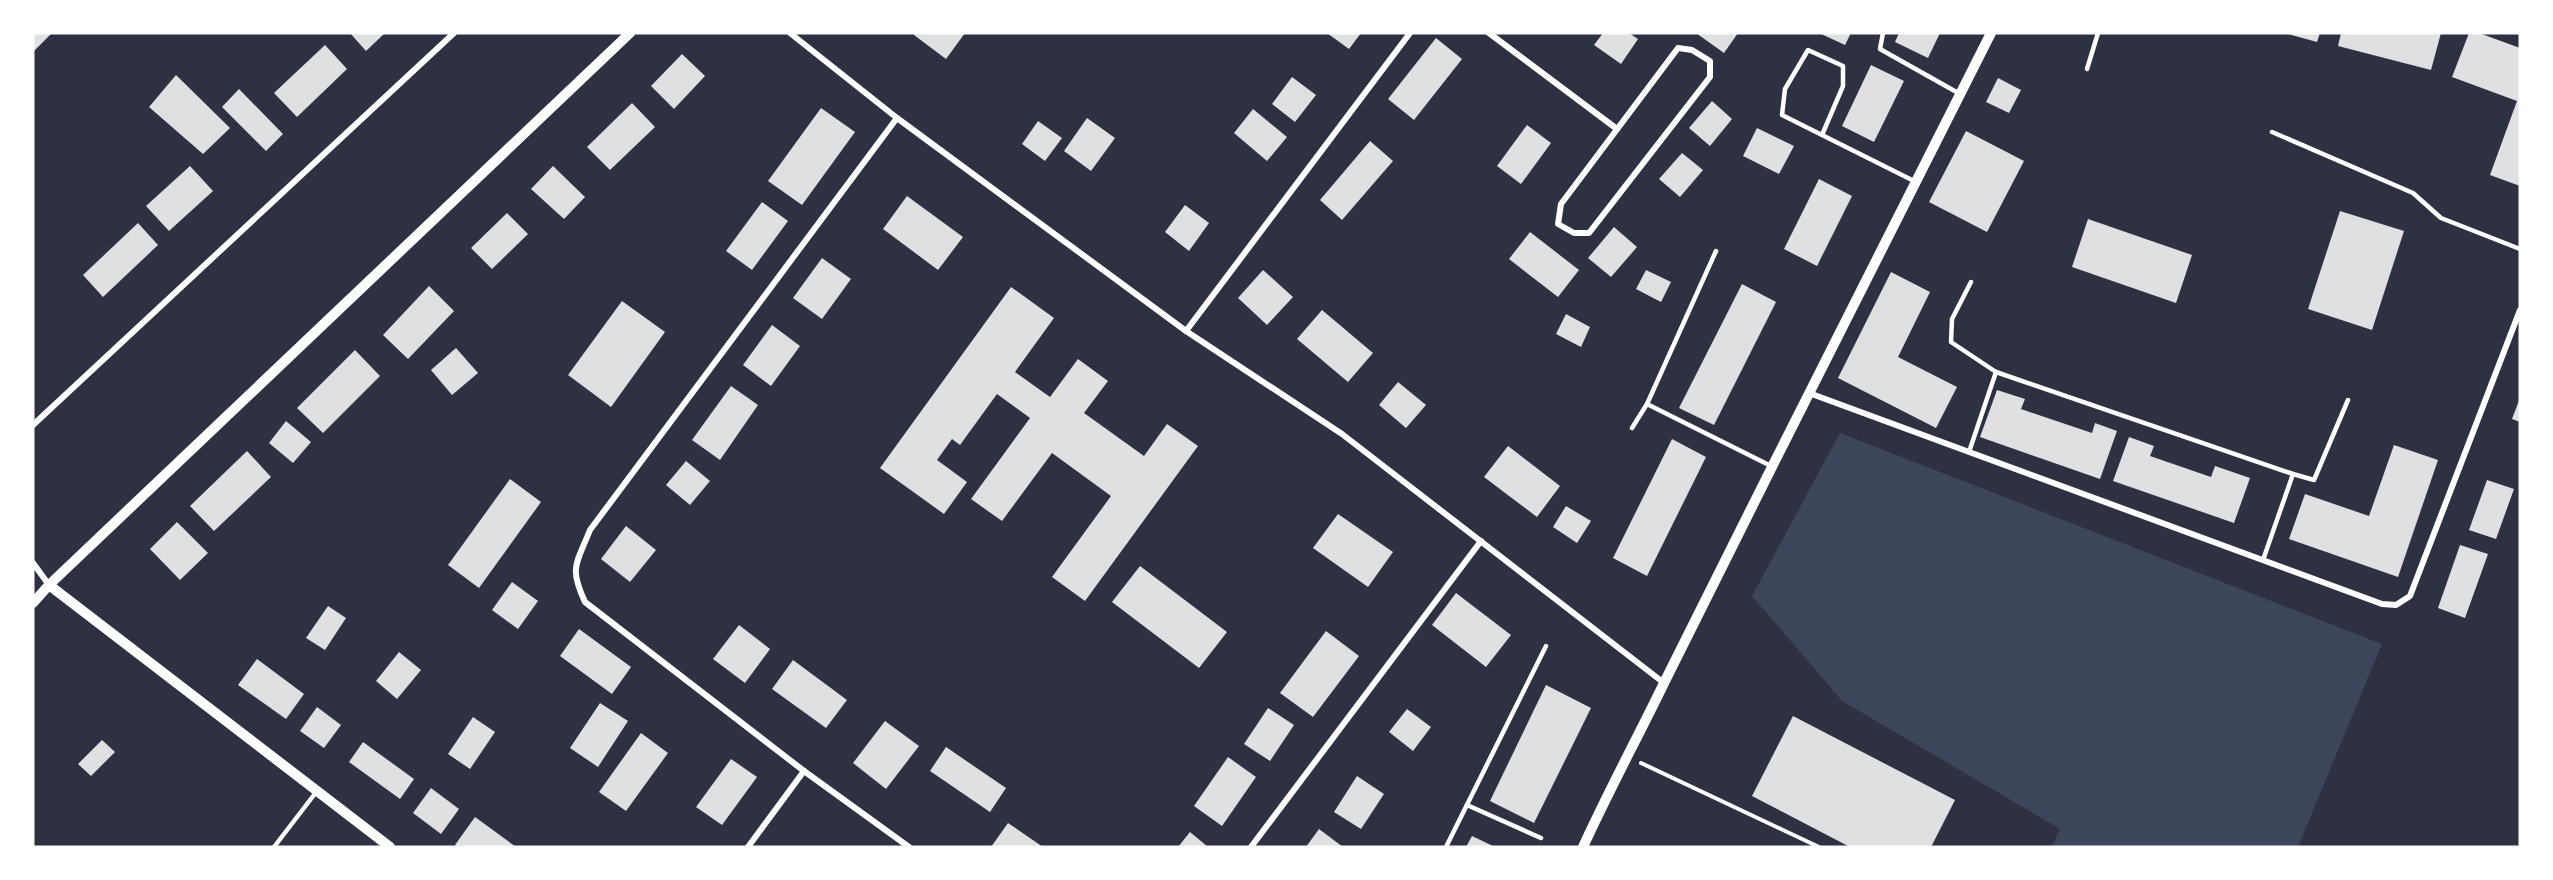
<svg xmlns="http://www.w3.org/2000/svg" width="2553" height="880" font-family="'Noto Sans',sans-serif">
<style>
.green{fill:#3c4559}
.building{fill:#e0e0e3}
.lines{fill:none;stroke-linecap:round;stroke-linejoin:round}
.path{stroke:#fff;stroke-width:4}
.service{stroke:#fff;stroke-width:4.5}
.minor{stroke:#fff;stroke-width:6}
.tertiary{stroke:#fff;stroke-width:10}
</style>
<rect width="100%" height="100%" fill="#2d3142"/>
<!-- green -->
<path class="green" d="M1840,433L2382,644L2298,847H2051L2060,829L1842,701L1752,596Z"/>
<!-- building -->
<g class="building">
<path d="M33,33H52L33,52Z"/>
<path d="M350,33H385L366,51Z"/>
<path d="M915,33H965L946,59L914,35Z"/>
<path d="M1327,33H1361L1349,49Z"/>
<path d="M1603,33H1629L1638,39L1621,64L1594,45Z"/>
<path d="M1696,33H1738L1724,53Z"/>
<path d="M1819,33H1851L1845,45Z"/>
<path d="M1899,33H1940L1928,58L1895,42Z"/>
<path d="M2284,33H2320L2317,42Z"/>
<path d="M2341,33H2441L2431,70L2338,46Z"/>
<path d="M2469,33H2479L2520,48V186L2490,175L2517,101L2452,77Z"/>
<path d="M1436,38L1462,59L1414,120L1388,99Z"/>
<path d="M325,45L347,69L297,117L274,93Z"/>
<path d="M682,54L705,76L674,109L651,86Z"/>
<path d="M1871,65L1904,81L1874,142L1842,126Z"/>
<path d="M176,75L230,128L203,154L149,107Z"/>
<path d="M1292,77L1316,95L1295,122L1272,104Z"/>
<path d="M1998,78L2021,90L2009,113L1986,102Z"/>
<path d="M239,89L283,134L266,151L222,107Z"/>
<path d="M1712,101L1732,119L1710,146L1689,128Z"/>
<path d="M632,103L655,127L610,170L587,147Z"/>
<path d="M821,108L855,132L802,205L768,181Z"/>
<path d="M1253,109L1287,137L1267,161L1234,133Z"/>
<path d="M1087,118L1115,138L1091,171L1064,151Z"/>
<path d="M1038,121L1062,138L1045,161L1022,144Z"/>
<path d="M1527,125L1551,143L1521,184L1497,166Z"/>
<path d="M1757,128L1794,146L1779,174L1743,156Z"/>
<path d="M1966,131L2024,161L1987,232L1929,202Z"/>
<path d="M1370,141L1393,161L1342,220L1320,200Z"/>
<path d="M1682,153L1703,170L1680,197L1659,179Z"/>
<path d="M190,166L213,191L169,231L146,206Z"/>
<path d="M553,166L585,197L564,219L531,189Z"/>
<path d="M1819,179L1852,196L1817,266L1784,249Z"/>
<path d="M907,196L963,237L938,270L883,229Z"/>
<path d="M762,202L788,221L752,270L726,251Z"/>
<path d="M1185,205L1209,223L1189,251L1165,232Z"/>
<path d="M2340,211L2404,231L2372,330L2308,309Z"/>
<path d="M507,213L528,234L492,269L471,248Z"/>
<path d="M2088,219L2192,255L2176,303L2072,267Z"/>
<path d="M138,223L158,245L103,297L83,275Z"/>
<path d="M1614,227L1637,247L1611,277L1588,258Z"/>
<path d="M1530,232L1579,270L1558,297L1509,259Z"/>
<path d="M822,258L851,279L822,319L793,298Z"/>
<path d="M1263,270L1293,297L1267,325L1238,298Z"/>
<path d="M1646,270L1671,282L1661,302L1636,289Z"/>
<path d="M1891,272L1930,292L1898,357L1957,387L1936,428L1838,378Z"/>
<path d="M1742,284L1776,302L1714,425L1679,408Z"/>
<path d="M429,286L454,311L408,359L383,335Z"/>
<path d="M1011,287L1054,318L1015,372L1050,397L1078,359L1108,381L1084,413L1144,456L1167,424L1198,446L1085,601L1052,577L1111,496L1052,453L1002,521L971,499L1030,418L997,394L960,445L952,439L937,460L967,482L944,514L880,468Z"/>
<path d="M622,301L665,332L611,407L568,375Z"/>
<path d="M1322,310L1373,353L1348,382L1297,339Z"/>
<path d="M1566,314L1590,327L1581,347L1556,334Z"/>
<path d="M772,325L800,346L771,386L743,365Z"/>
<path d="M456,348L478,373L452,395L431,370Z"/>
<path d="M355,350L380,376L323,433L297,408Z"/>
<path d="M1398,382L1426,405L1406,428L1379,405Z"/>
<path d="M731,386L758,405L720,460L692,440Z"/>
<path d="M1997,390L2025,399L2021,409L2092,433L2095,423L2117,431L2100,479L1980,437Z"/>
<path d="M2520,398V422L2512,419Z"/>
<path d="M286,421L311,442L293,463L269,443Z"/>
<path d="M2129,437L2154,446L2150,456L2211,477L2215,466L2250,478L2234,523L2113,481Z"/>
<path d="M1672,439L1706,457L1647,576L1613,558Z"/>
<path d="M2394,445L2438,460L2398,577L2289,539L2305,494L2369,516Z"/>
<path d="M1508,446L1560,486L1537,517L1484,477Z"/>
<path d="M247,451L271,477L214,531L190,506Z"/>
<path d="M686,461L710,481L690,505L666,485Z"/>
<path d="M510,479L541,502L479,588L448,565Z"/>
<path d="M2487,480L2514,489L2496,539L2469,530Z"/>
<path d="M1566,506L1591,521L1577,543L1553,527Z"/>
<path d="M1338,514L1393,552L1368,587L1313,548Z"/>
<path d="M177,522L208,553L180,580L150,549Z"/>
<path d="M626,526L656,550L630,582L601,559Z"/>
<path d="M2460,545L2488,554L2465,618L2438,608Z"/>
<path d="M1140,566L1227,632L1199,668L1112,602Z"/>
<path d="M512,582L538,601L518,629L492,610Z"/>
<path d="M1456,593L1511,635L1486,667L1432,625Z"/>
<path d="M328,606L346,618L325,650L306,638Z"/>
<path d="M739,625L770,649L745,683L713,659Z"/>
<path d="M579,629L631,667L612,694L560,656Z"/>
<path d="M1326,631L1359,656L1313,717L1280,693Z"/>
<path d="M399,652L421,670L397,699L376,681Z"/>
<path d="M257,659L304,694L286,719L238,685Z"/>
<path d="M793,660L847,700L826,728L772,689Z"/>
<path d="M1546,685L1591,708L1534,823L1490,801Z"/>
<path d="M600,703L628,721L598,767L570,748Z"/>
<path d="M317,707L341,725L324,748L300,731Z"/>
<path d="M1268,708L1294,725L1270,761L1244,744Z"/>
<path d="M1407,709L1431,727L1413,751L1389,732Z"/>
<path d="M1793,716L1955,800L1931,847H1850L1752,796Z"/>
<path d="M473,717L495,732L470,769L448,754Z"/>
<path d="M885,721L919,746L886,789L853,763Z"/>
<path d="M641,733L668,753L626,811L599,792Z"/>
<path d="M102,740L115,752L91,776L78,764Z"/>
<path d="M363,742L414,779L400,799L349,762Z"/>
<path d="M946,747L1006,788L990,812L930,771Z"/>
<path d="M1228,757L1256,777L1222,826L1194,806Z"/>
<path d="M731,759L757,777L722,825L696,807Z"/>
<path d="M1357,776L1384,794L1361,829L1334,812Z"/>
<path d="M431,788L459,809L441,834L413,813Z"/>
<path d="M475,817L516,847H458L455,845Z"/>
<path d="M1008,823L1043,847H991Z"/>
<path d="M1319,829L1343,847H1306Z"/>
<path d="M1190,832L1208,847H1178Z"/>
<path d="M1472,836L1495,847H1466Z"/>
</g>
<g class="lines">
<!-- path -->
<path class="path" d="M1641,763L1819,847"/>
<!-- service -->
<g class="service">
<path d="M1883,33L1880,49L1960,94"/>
<path d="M2087,69L2098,33"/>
<path d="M2272,132L2413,193L2441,218L2520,249"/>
<path d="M1822,135L1843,86V66L1808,50L1785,89L1782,115L1916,182"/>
<path d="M1971,282L1952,319L1951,342L1996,372L2293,474L2314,480L2348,400"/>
<path d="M1647,404L1771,466"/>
<path d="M1632,428L1647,404L1716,251"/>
<path d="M1969,452L1996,372"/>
<path d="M2263,560L2293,474"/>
<path d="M1467,805L1541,838"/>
<path d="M274,847L317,791"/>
<path d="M1446,847L1546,646"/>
</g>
<!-- minor -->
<g class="minor">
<path d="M790,33L897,118L1186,331L1342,434L1664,683"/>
<path d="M1489,33L1617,129"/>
<path d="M1678,48L1692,50L1710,61V77L1589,233H1574L1558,224L1561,204Z"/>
<path d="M897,118L590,530C576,565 569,567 585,602L804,771L909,847"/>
<path d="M1186,331L1410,33"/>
<path d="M1809,393L2382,604L2396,605L2410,596L2520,310"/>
<path d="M33,425L454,33"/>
<path d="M33,563L49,585"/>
<path d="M748,847L804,771"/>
<path d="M1251,847L1481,541"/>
</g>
<!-- tertiary -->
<g class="tertiary">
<path d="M49,585L390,847"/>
<path d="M33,603L49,585L630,33"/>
<path d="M1583,847C1609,790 1639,735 1666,679C1773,463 1883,248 1991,33"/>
</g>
</g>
<!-- border -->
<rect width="2553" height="880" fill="none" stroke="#ffffff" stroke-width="69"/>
</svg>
